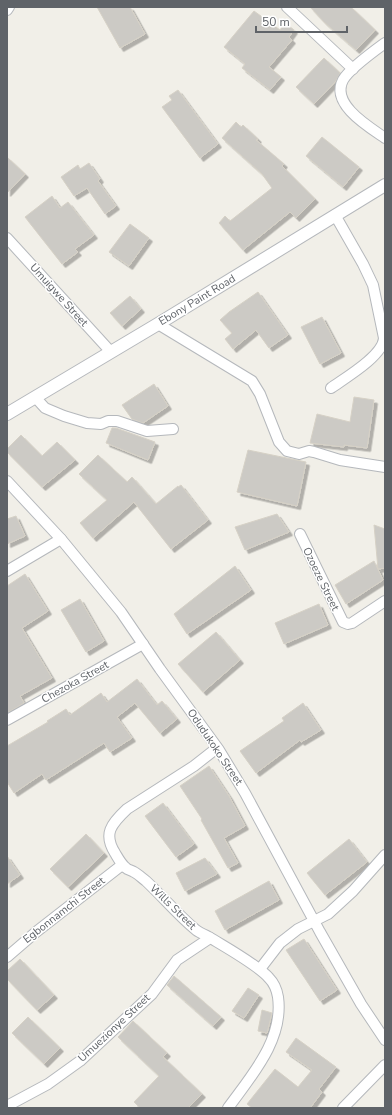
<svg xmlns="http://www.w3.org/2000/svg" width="392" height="1115" font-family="'Nunito Sans',sans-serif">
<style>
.building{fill:#cccac5;stroke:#d6d1c6;filter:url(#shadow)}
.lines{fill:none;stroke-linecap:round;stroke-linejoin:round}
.minor-casing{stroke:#b5b8bc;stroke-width:12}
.tertiary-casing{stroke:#b5b8bc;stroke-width:14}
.minor{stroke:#fff;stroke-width:10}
.tertiary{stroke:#fff;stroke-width:12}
.labels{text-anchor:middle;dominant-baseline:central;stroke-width:3;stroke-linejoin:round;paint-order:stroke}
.street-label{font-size:11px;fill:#5f6368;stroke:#fff}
</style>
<defs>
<filter id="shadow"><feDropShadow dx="3.5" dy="3.5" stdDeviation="0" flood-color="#0004"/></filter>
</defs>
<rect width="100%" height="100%" fill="#f1efe8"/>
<!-- building -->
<g class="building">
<path d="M97,7H130L145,34L120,48Z"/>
<path d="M310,7H351L375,30L356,50L324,22Z"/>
<path d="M254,11L280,30L285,23L294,30L289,37L292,40L269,67L281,77L270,90L242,68L245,64L224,47Z"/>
<path d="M324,58L340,73L336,81L314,104L296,87Z"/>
<path d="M178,90L218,144L200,158L162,107L172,100L169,96Z"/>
<path d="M236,122L241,127L243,125L258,139L256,140L284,164L282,166L315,199L296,218L290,212L243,250L219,223L225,216L230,221L272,188L262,174L222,138Z"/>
<path d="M322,137L359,167L343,187L306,156Z"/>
<path d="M7,157L25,174L7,193Z"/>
<path d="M89,163L100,179L98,181L116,206L105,214L87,188L74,196L61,177L78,165L80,169Z"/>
<path d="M52,196L60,208L68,202L94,235L75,249L78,252L62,264L25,217Z"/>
<path d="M130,224L149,238L129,266L109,252Z"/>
<path d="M258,292L288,335L269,348L256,330L233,349L225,339L232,333L220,320L229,312Z"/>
<path d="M130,296L141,309L122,326L110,313Z"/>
<path d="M322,317L341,353L320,364L301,327Z"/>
<path d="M154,384L168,406L143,423L132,419L122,405Z"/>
<path d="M354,397L374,400L367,448L344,445V447L310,443L317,414L350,422Z"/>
<path d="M112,428H116L155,442L148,460L106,443Z"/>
<path d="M21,435L42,456L57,442L75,460L42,487L7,452V449Z"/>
<path d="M248,450L306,462L297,506L237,492Z"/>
<path d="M98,455L127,482L132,477L156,504L178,486V487L181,485L208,520L171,549L134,502L93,538L80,523L107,500L79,474Z"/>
<path d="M277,514L289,532L245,550L235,527Z"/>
<path d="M16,516L25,536L7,544V519Z"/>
<path d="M374,525L385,529V568L378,569Z"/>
<path d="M374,561L383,580L346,604L335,585Z"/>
<path d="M235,566L251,590L187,634L174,614Z"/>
<path d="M25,574L48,611L22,628L52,678L20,696L24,703L7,713V586Z"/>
<path d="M80,599L104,641L86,652L61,610Z"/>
<path d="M319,604L328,625L284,644L275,623Z"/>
<path d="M216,632L240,660L203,692L178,664Z"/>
<path d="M137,679L157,705L162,701L177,719L160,733L135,703L117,717L132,738L110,752L104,743L46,780L42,774L14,793L7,782V746L48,722L47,721L66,709L70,715L101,693L107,702Z"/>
<path d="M303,703L321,730L301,742L300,740L256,773L240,751L284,721L282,718Z"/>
<path d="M209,766L229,796L245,826L224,838L238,863L228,868L201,820L202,819L180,786Z"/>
<path d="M163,803L194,844L176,857L145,816Z"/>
<path d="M86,834L104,853L68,887L50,869Z"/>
<path d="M349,839L367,862L325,895L307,873Z"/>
<path d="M7,856L20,875L7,884Z"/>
<path d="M205,858L217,874L185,891L176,873Z"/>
<path d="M269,881L279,900L225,930L215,911Z"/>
<path d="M304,939L337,990L320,1001L286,950Z"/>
<path d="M20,959L54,995L37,1010L7,979V971Z"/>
<path d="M174,976L221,1017L213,1026L167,985Z"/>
<path d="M248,988L259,995L244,1018L232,1011Z"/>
<path d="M262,1010L272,1013L267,1033L258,1031Z"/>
<path d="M28,1017L60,1048L44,1064L12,1033Z"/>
<path d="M133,1021L167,1053L163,1057L202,1094L188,1108H140L134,1102L159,1076L118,1037Z"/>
<path d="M296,1038L336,1067L319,1089L322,1092L310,1108H252L247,1104L275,1069L298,1087L312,1070L286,1052Z"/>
</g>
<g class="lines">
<defs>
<g id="minor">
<path d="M287,7L353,69"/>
<path d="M7,10L9,7"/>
<path d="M385,43C374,51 349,69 343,80C330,104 369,127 385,138"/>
<path d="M7,238L111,352"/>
<path d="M158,324L252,381L260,394L279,442L287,451L299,454L309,451L314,452L340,460L385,467"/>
<path d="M331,388C345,378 383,356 384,338L373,285L363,264L335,215"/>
<path d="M35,397L45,408L64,416L87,423L101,424L108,421H117L147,431L173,429"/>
<path d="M7,481L61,539L121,612L160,669L219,750L245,793L320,932L361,1004L385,1040"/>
<path d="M300,534L343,622L348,624L352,623L385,601"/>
<path d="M7,571L61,539"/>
<path d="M7,720L143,644"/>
<path d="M217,748L194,766L127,809C111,824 103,834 115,853C118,858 121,864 126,868C128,870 131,870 134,872C138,874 142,878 146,881C163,897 178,915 196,930C200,933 205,935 209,937C225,947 258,965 269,978C274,983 277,991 278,997C284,1040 251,1076 228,1108"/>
<path d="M7,957L36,932L122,865"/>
<path d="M260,969L280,943L298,929L328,914L353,891L385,855"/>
<path d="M7,1106L48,1084L80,1061L152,994L177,960L210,938"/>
<path d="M343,1108L385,1065"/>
</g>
<path id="tertiary" d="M7,414L158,324L385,185"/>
</defs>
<!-- minor casing -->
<use href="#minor" class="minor-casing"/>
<!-- tertiary casing -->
<use href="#tertiary" class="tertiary-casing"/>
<!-- minor -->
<use href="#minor" class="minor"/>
<!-- tertiary -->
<use href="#tertiary" class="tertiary"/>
</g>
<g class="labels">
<!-- street labels -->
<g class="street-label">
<text transform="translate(59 295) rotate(48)">Umuigwe Street</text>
<text transform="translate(197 300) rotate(-31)">Ebony Paint Road</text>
<text transform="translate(321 579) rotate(64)">Ozoeze Street</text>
<text transform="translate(75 682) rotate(-29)">Chezoka Street</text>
<text transform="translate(215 747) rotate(56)">Odudukoko Street</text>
<text transform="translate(173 907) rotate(44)">Wills Street</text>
<text transform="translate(64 910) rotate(-38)">Egbonnamchi Street</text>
<text transform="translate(114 1028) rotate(-43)">Umuezionye Street</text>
</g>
</g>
<!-- border -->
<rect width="392" height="1115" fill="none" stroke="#5f6368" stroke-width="16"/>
<!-- scale -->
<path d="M256 26v6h91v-6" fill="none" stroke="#5f6368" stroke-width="2"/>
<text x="262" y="26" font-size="12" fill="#5f6368" stroke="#ffffff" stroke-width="3" paint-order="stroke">50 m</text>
</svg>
